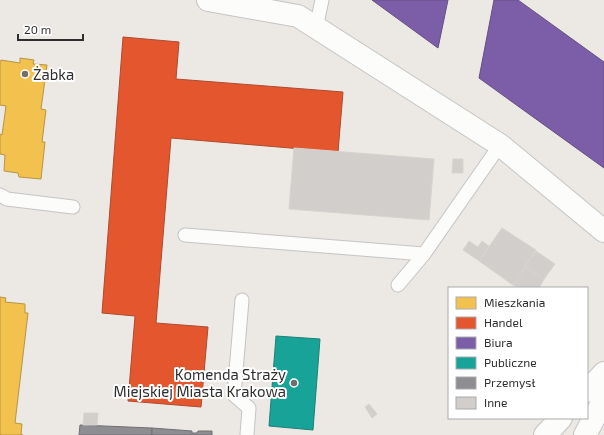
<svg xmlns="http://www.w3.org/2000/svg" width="604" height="435" font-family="'Exo 2',sans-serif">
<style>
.homes{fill:#f2c14e;stroke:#b79544}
.shops{fill:#e4572e;stroke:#ad4b2e}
.offices{fill:#7b5ea7;stroke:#645083}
.public{fill:#17a398;stroke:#1e8078}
.industry{fill:#8d8d92;stroke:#707074}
.building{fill:#d1cecb;stroke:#d7d4d0}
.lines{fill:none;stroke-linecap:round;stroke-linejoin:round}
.service-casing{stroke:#c5c4c5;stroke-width:15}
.minor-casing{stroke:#c5c4c5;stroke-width:24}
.tertiary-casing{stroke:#c5c4c5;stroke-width:24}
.service{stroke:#fcfcfb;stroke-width:13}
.minor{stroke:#fcfcfb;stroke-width:22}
.tertiary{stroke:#fcfcfb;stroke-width:22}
.poi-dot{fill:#706f6e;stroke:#fff;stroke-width:1.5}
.labels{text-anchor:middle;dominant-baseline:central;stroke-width:4;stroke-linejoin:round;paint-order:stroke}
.poi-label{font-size:15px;fill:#2e2e2e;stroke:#fff;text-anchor:start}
</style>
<rect width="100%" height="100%" fill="#ece8e4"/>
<!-- homes -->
<g class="homes">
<path d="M20,58L34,60L33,64L47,65L41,109L46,110L42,142H45L41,179L19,177L18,173L4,171L5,155L0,154V134L2,135L6,106L0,105V62L1,60L20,63Z"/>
<path d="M0,297L6,298L5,302L25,304V313H28L15,423L22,424L21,434L23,435H0Z"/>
</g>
<!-- shops -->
<path class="shops" d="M123,37L179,42L176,79L343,92L338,152L171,138L156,323L208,327L201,407L128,401L135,316L102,313Z"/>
<!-- offices -->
<g class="offices">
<path d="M372,0H448L438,48Z"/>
<path d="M494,0H518L604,62V168L479,78Z"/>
</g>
<!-- public -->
<path class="public" d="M276,336L320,339L313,430L269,426Z"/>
<!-- industry -->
<g class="industry">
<path d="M80,425L152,428V435H79Z"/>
<path d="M152,428L192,431V433H197L198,431H212V435H152Z"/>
</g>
<!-- building -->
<g class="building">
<path d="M294,148L434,159L429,220L289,209Z"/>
<path d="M453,159H463V173H452Z"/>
<path d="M502,228L536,250L513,285L479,261Z"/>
<path d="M469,241L478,247L482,241L489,246L479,261L463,250Z"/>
<path d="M536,251L555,264L544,279L525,267Z"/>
<path d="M525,267L544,279L539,288H519L513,285Z"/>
<path d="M369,404L377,414L372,418L365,407Z"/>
<path d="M84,413H98L97,425H83Z"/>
</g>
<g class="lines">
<defs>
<g id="service">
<path d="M316,28L322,0"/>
<path d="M0,195L7,199L73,207"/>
<path d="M185,235L424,254"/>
<path d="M398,285L424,254L500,145"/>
<path d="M242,300L234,395L249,408L247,435"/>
</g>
<path id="minor" d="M208,0L298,16L500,145L604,231"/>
<g id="tertiary">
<path d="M587,391L604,373"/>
<path d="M545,435L561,418"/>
<path d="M585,435L601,405L604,397"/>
</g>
</defs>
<!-- service casing -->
<use href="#service" class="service-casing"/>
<!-- minor casing -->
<use href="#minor" class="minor-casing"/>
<!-- tertiary casing -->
<use href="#tertiary" class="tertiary-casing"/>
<!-- service -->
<use href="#service" class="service"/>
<!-- minor -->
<use href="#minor" class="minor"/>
<!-- tertiary -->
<use href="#tertiary" class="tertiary"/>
</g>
<!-- markers -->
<g class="poi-dot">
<circle cx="25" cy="74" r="4"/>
<circle cx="294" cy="383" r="4"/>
</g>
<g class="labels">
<!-- poi labels -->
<g class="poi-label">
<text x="33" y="74">Żabka</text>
<text x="286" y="374" text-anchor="end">Komenda Straży<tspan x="286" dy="17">Miejskiej Miasta Krakowa</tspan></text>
</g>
</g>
<!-- legend -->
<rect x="448" y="287" width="140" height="132" fill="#ffffff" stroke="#ababab"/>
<rect x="456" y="297" width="20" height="12" fill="#f2c14e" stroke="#ababab"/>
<text x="484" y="307" font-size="12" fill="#2e2e2e">Mieszkania</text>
<rect x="456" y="317" width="20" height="12" fill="#e4572e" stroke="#ababab"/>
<text x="484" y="327" font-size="12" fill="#2e2e2e">Handel</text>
<rect x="456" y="337" width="20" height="12" fill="#7b5ea7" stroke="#ababab"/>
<text x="484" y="347" font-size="12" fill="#2e2e2e">Biura</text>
<rect x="456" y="357" width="20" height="12" fill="#17a398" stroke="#ababab"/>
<text x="484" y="367" font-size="12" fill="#2e2e2e">Publiczne</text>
<rect x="456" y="377" width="20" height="12" fill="#8d8d92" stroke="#ababab"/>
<text x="484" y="387" font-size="12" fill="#2e2e2e">Przemysł</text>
<rect x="456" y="397" width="20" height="12" fill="#d1cecb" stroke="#ababab"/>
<text x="484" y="407" font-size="12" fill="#2e2e2e">Inne</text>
<!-- scale -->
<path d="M18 34v6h65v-6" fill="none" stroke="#2e2e2e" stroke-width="2"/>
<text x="24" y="34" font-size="12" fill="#2e2e2e" stroke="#ffffff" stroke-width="3" paint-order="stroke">20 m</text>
</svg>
